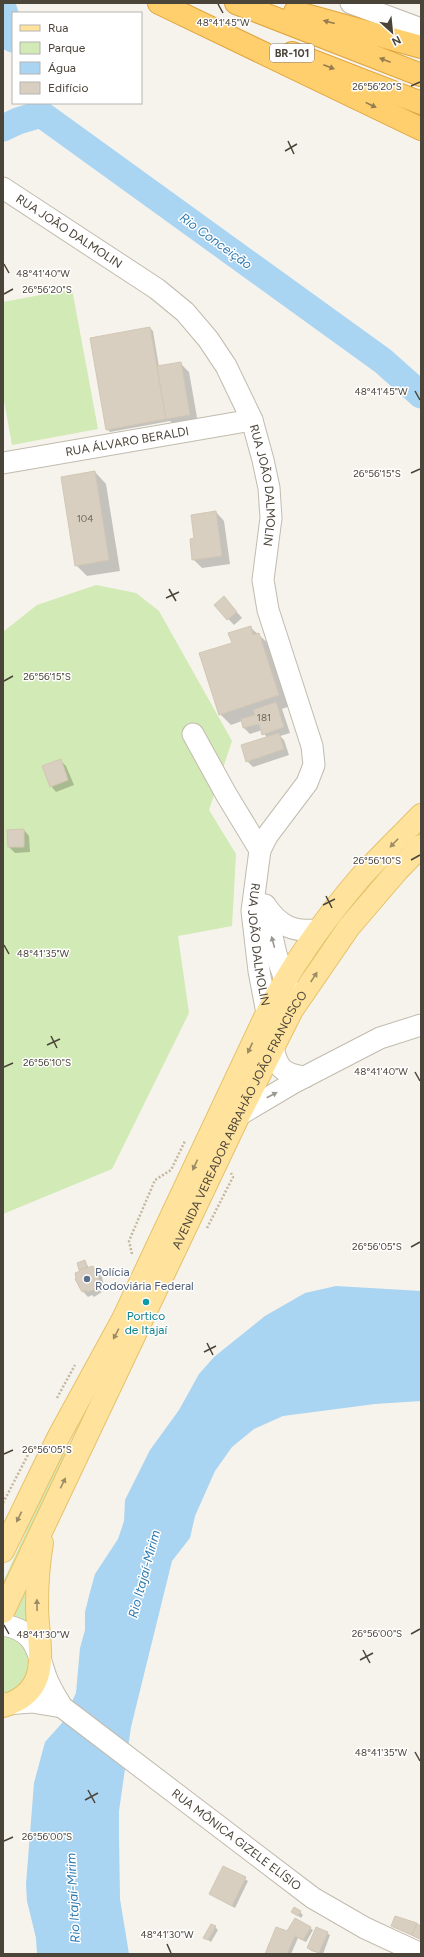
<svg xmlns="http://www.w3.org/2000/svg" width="424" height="1957" font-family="Figtree,sans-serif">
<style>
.green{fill:#d2eab5}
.water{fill:#a9d4f2}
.shadow{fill:#0003}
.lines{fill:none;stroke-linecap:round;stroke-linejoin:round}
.river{stroke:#a9d4f2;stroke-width:27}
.building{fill:#d8cfc1;stroke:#d3c7b4}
.minor-casing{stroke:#c2bbae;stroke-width:23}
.major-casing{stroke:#e6c16a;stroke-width:24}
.highway-casing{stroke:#e0a43c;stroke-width:24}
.path{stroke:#c4b79f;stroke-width:2.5;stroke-dasharray:2 2;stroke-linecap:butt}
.minor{stroke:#fff;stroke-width:21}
.major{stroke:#ffe39c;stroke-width:22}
.highway{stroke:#ffcf6e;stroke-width:22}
.oneway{fill:#937c4e}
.oneway2{fill:#9c8c66}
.oneway3{fill:#9c9892}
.ticks{fill:none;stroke:#4b4439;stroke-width:1.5}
.service-dot{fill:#5c6f8a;stroke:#fff;stroke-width:1.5}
.culture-dot{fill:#0f9aa8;stroke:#fff;stroke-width:1.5}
.labels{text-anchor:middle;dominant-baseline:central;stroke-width:3;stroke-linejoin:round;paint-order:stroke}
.number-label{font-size:10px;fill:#6e675b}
.shield{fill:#fff;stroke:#817c74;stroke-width:1}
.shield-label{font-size:11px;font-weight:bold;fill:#4b4439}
.street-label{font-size:12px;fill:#4b4439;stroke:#fff}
.service-label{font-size:12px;fill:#4e5e75;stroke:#fff;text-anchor:start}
.culture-label{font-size:12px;fill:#0d838f;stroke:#fff}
.water-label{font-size:13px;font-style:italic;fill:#2e7ab2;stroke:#fff}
.ticks-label{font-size:10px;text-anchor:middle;fill:#4b4439;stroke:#fff;stroke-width:3;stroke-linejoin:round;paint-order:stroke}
</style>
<rect width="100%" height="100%" fill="#f6f3ec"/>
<!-- green -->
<g class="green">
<path d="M72,289L98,429L12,445L3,395V302Z"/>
<path d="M96,585L136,593L159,611L232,741L209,810L236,854L232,926L178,936L189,1013L112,1169L3,1214V632L37,605Z"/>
<path d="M62,1442L70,1445L3,1585V1582L25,1534L36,1499Z"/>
<path d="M26,1580L31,1630L9,1614Z"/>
<path d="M3,1631C7,1633 14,1634 17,1637C31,1650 34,1676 17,1688C13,1691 8,1693 3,1695Z"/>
</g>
<!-- water -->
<path class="water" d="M336,1286L421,1291V1401L375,1404L283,1416L254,1429L232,1447L215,1471L195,1516L190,1538L172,1561L131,1727L119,1811V1837L120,1899L129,1954H37L36,1938L27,1901L26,1884L34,1783L45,1742L62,1723L76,1693L80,1648L85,1630V1612L90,1592L95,1574L118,1539L124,1521L125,1500L150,1450L179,1410L199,1374L214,1357L265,1316L305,1293Z"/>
<!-- shadow -->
<g class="shadow">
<path d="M150,328L153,331L159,367L180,363L189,372L198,423L176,427L170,421L110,432L107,429Z"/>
<path d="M95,472L106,484L120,571L87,576L76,565Z"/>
<path d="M216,512L224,521L230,564L202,568L193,559L195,539Z"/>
<path d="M230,604L242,618L234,625L215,605Z"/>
<path d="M250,627L270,645L290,706L282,709L290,733L280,736L284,740L289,755L253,767L247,761L267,738L262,730L250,734L244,728L242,721L231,725L220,714L233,643Z"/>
<path d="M60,760L66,766L74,785L56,792L51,786Z"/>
<path d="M24,830L29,836L30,852L15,853L9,847Z"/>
<path d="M85,1261L89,1268L93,1267L102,1277L105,1290L94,1297L92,1295L88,1297L79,1287L76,1274L81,1272L78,1263Z"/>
<path d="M224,1867L248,1881L235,1908L210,1894Z"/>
<path d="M293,1912H300L303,1915L301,1918Z"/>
<path d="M416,1924L421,1926V1940L392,1926Z"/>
<path d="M215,1927L218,1930L211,1942L205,1938Z"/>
<path d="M310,1928L313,1930L306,1942L298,1938L291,1954H266L288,1932Z"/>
<path d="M327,1933L330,1935L323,1954L311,1951L309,1948Z"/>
</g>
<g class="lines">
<!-- river -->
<g class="river">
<path d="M3,8L13,39"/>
<path d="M41,114L383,361L421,395"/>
<path d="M3,128L18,121L41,114"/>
</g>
</g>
<!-- building -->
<g class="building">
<path d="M150,327L166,419L106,430L90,338Z"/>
<path d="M181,362L190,415L166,419L157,366Z"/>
<path d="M95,471L109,560L75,566L61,477Z"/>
<path d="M216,511L222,556L192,560L190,539L194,538L191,515Z"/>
<path d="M224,596L237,612L227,620L214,605Z"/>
<path d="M251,626L253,635L259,633L279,695L219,715L199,653L232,643L228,633Z"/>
<path d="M276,702L284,727L262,735L259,724L243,728L241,719L255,715L253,710Z"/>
<path d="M279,733L284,749L246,762L241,745Z"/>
<path d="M61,759L68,780L50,787L42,766Z"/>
<path d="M24,829V847H8L7,830Z"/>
<path d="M85,1260L87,1267L79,1270L77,1263Z"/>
<path d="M93,1266L95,1271L97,1270L100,1285L95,1286L96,1289L87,1292L86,1290L82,1292L75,1279L76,1278L75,1273L80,1271L79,1270Z"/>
<path d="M223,1866L246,1877L232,1906L209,1894Z"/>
<path d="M294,1907L301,1911L298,1916L291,1912Z"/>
<path d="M395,1916L417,1923L412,1935L391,1926Z"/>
<path d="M295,1918L311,1927L303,1940L295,1936L287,1954H265L276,1927L287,1931Z"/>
<path d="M211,1924L216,1926L208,1940L203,1938Z"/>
<path d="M417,1924L421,1926V1939L412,1935Z"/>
<path d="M316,1927L328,1932L319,1953L307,1948Z"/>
</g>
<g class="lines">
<defs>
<g id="minor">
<path d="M351,3L421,29"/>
<path id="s1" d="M3,188L157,289L185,312L208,339L226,366L252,420L263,460L269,488L271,518L263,580L268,610L312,746L314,765L307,783L267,836L260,850L252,911L259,971L267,1013"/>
<path id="s2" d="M3,463L252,420"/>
<path d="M193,734L226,794L260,850"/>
<path d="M265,905L276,954L290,994"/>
<path d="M265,905C280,927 293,932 319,930"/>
<path d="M273,1047C277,1068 283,1074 305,1077"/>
<path d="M239,1115L293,1083L380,1038L421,1025"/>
<path id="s3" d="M3,1625C36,1630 37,1651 46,1677C50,1688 56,1697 62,1707L313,1898L365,1928L421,1954"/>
<path d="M6,1704L32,1702L62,1707"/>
</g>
<g id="major">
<path d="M3,1551L59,1436L123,1319L267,1013C292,965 324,920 359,879C379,857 401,836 421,815"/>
<path id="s4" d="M3,1612L239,1115L292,1010L349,927L397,871L421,846"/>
<path d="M3,1706C54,1691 38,1648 37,1608C37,1586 38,1565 42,1543"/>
</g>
<g id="highway">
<path d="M159,3L421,129"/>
<path d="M236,3L421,75"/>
<path d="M295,12L421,47"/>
<path d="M292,53L421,103"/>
</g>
</defs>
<!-- minor casing -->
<use href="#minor" class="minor-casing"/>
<!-- major casing -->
<use href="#major" class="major-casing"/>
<!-- highway casing -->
<use href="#highway" class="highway-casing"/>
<!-- path -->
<g class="path">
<path d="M207,1228L233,1177L231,1173"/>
<path d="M132,1254L129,1241L155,1180L171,1170L185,1141"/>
<path d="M57,1398L75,1365"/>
<path d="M3,1503L33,1445"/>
</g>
<!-- minor -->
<use href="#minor" class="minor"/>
<!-- major -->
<use href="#major" class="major"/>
<!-- highway -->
<use href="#highway" class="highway"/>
</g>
<!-- one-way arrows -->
<defs><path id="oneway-solid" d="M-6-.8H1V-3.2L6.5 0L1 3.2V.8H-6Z"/></defs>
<g class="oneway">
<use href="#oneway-solid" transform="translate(329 22) rotate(-165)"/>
<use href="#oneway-solid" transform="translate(385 60) rotate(-159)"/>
<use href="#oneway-solid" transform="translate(329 67) rotate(21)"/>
<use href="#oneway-solid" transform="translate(371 105) rotate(26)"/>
</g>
<g class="oneway2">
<use href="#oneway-solid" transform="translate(394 843) rotate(134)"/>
<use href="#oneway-solid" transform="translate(314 977) rotate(-57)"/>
<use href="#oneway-solid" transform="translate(250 1048) rotate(115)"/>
<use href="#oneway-solid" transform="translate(195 1165) rotate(115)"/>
<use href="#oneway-solid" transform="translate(116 1334) rotate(118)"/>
<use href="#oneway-solid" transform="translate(63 1483) rotate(-64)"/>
<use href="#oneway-solid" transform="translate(19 1517) rotate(116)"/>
<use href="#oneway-solid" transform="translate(37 1605) rotate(-91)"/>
</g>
<g class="oneway3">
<use href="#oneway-solid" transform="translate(273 942) rotate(-105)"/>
<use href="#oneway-solid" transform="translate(272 1095) rotate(-28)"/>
</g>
<!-- ticks -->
<path class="ticks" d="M218,4L223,13M411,86L420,82M288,141L294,154M285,151L297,144M4,264L9,273M4,294L13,289M415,391L420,400M411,473L420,469M169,589L176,601M166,598L179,592M4,681L13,676M411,860L420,855M326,896L332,908M323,905L335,899M4,945L9,954M51,1036L57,1048M47,1045L60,1039M4,1067L13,1063M415,1072L420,1081M411,1247L420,1242M207,1343L213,1355M204,1352L216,1346M4,1454L13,1450M4,1625L9,1634M411,1634L420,1629M363,1650L370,1663M360,1660L373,1653M415,1752L420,1761M88,1790L95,1803M85,1800L98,1793M4,1841L13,1837M167,1944L171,1953"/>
<!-- markers -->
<circle class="service-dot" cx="87" cy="1279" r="4"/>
<circle class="culture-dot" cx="146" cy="1302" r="4"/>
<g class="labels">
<!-- number labels -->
<g class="number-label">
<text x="85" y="518">104</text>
<text x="264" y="717">181</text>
</g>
<!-- shield labels -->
<rect class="shield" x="270" y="44" width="44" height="18" rx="3"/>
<g class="shield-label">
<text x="292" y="53">BR-101</text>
</g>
<!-- street labels -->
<g class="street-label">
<text stroke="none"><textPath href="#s1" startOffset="79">RUA JOÃO DALMOLIN</textPath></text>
<text stroke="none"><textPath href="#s2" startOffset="126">RUA ÁLVARO BERALDI</textPath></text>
<text stroke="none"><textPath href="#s1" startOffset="415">RUA JOÃO DALMOLIN</textPath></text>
<text stroke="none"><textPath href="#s1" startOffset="900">RUA JOÃO DALMOLIN</textPath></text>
<text stroke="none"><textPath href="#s4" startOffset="546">AVENIDA VEREADOR ABRAHÃO JOÃO FRANCISCO</textPath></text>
<text stroke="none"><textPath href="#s3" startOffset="326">RUA MÔNICA GIZELE ELÍSIO</textPath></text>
</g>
<!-- service labels -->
<g class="service-label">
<text x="95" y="1272">Polícia<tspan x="95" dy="14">Rodoviária Federal</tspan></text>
</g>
<!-- culture labels -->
<g class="culture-label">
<text x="146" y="1316">Portico<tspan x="146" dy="14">de Itajaí</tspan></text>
</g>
<!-- water labels -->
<g class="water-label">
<text transform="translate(216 241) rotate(36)">Rio Conceição</text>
<text transform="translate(144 1574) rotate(-75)">Rio Itajaí-Mirim</text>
<text transform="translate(73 1898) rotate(-93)">Rio Itajaí-Mirim</text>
</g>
</g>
<g class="ticks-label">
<text x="223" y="26">48°41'45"W</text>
<text x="377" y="90">26°56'20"S</text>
<text x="43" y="277">48°41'40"W</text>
<text x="47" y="293">26°56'20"S</text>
<text x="381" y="395">48°41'45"W</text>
<text x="377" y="477">26°56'15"S</text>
<text x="47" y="680">26°56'15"S</text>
<text x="377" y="864">26°56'10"S</text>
<text x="43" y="957">48°41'35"W</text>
<text x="47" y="1066">26°56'10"S</text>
<text x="381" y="1075">48°41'40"W</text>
<text x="377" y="1250">26°56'05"S</text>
<text x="47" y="1453">26°56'05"S</text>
<text x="377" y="1637">26°56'00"S</text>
<text x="43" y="1638">48°41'30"W</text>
<text x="381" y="1756">48°41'35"W</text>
<text x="47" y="1840">26°56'00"S</text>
<text x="167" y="1938">48°41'30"W</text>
</g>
<!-- border -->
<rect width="424" height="1957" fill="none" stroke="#4b4439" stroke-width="8"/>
<!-- legend -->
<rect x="12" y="12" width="130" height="92" fill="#ffffff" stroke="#b7b4b0"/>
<rect x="20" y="25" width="20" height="6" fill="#ffe39c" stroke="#b7b4b0"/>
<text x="48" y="32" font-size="12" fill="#4b4439">Rua</text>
<rect x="20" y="42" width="20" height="12" fill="#d2eab5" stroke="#b7b4b0"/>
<text x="48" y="52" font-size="12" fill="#4b4439">Parque</text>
<rect x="20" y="62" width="20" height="12" fill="#a9d4f2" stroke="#b7b4b0"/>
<text x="48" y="72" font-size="12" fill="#4b4439">Água</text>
<rect x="20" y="82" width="20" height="12" fill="#d8cfc1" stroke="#b7b4b0"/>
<text x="48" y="92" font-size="12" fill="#4b4439">Edifício</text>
<!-- north arrow -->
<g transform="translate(392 32) rotate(153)" stroke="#ffffff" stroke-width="3" paint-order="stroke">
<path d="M0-3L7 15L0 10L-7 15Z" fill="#4b4439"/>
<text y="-6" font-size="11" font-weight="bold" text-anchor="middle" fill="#4b4439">N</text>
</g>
</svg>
